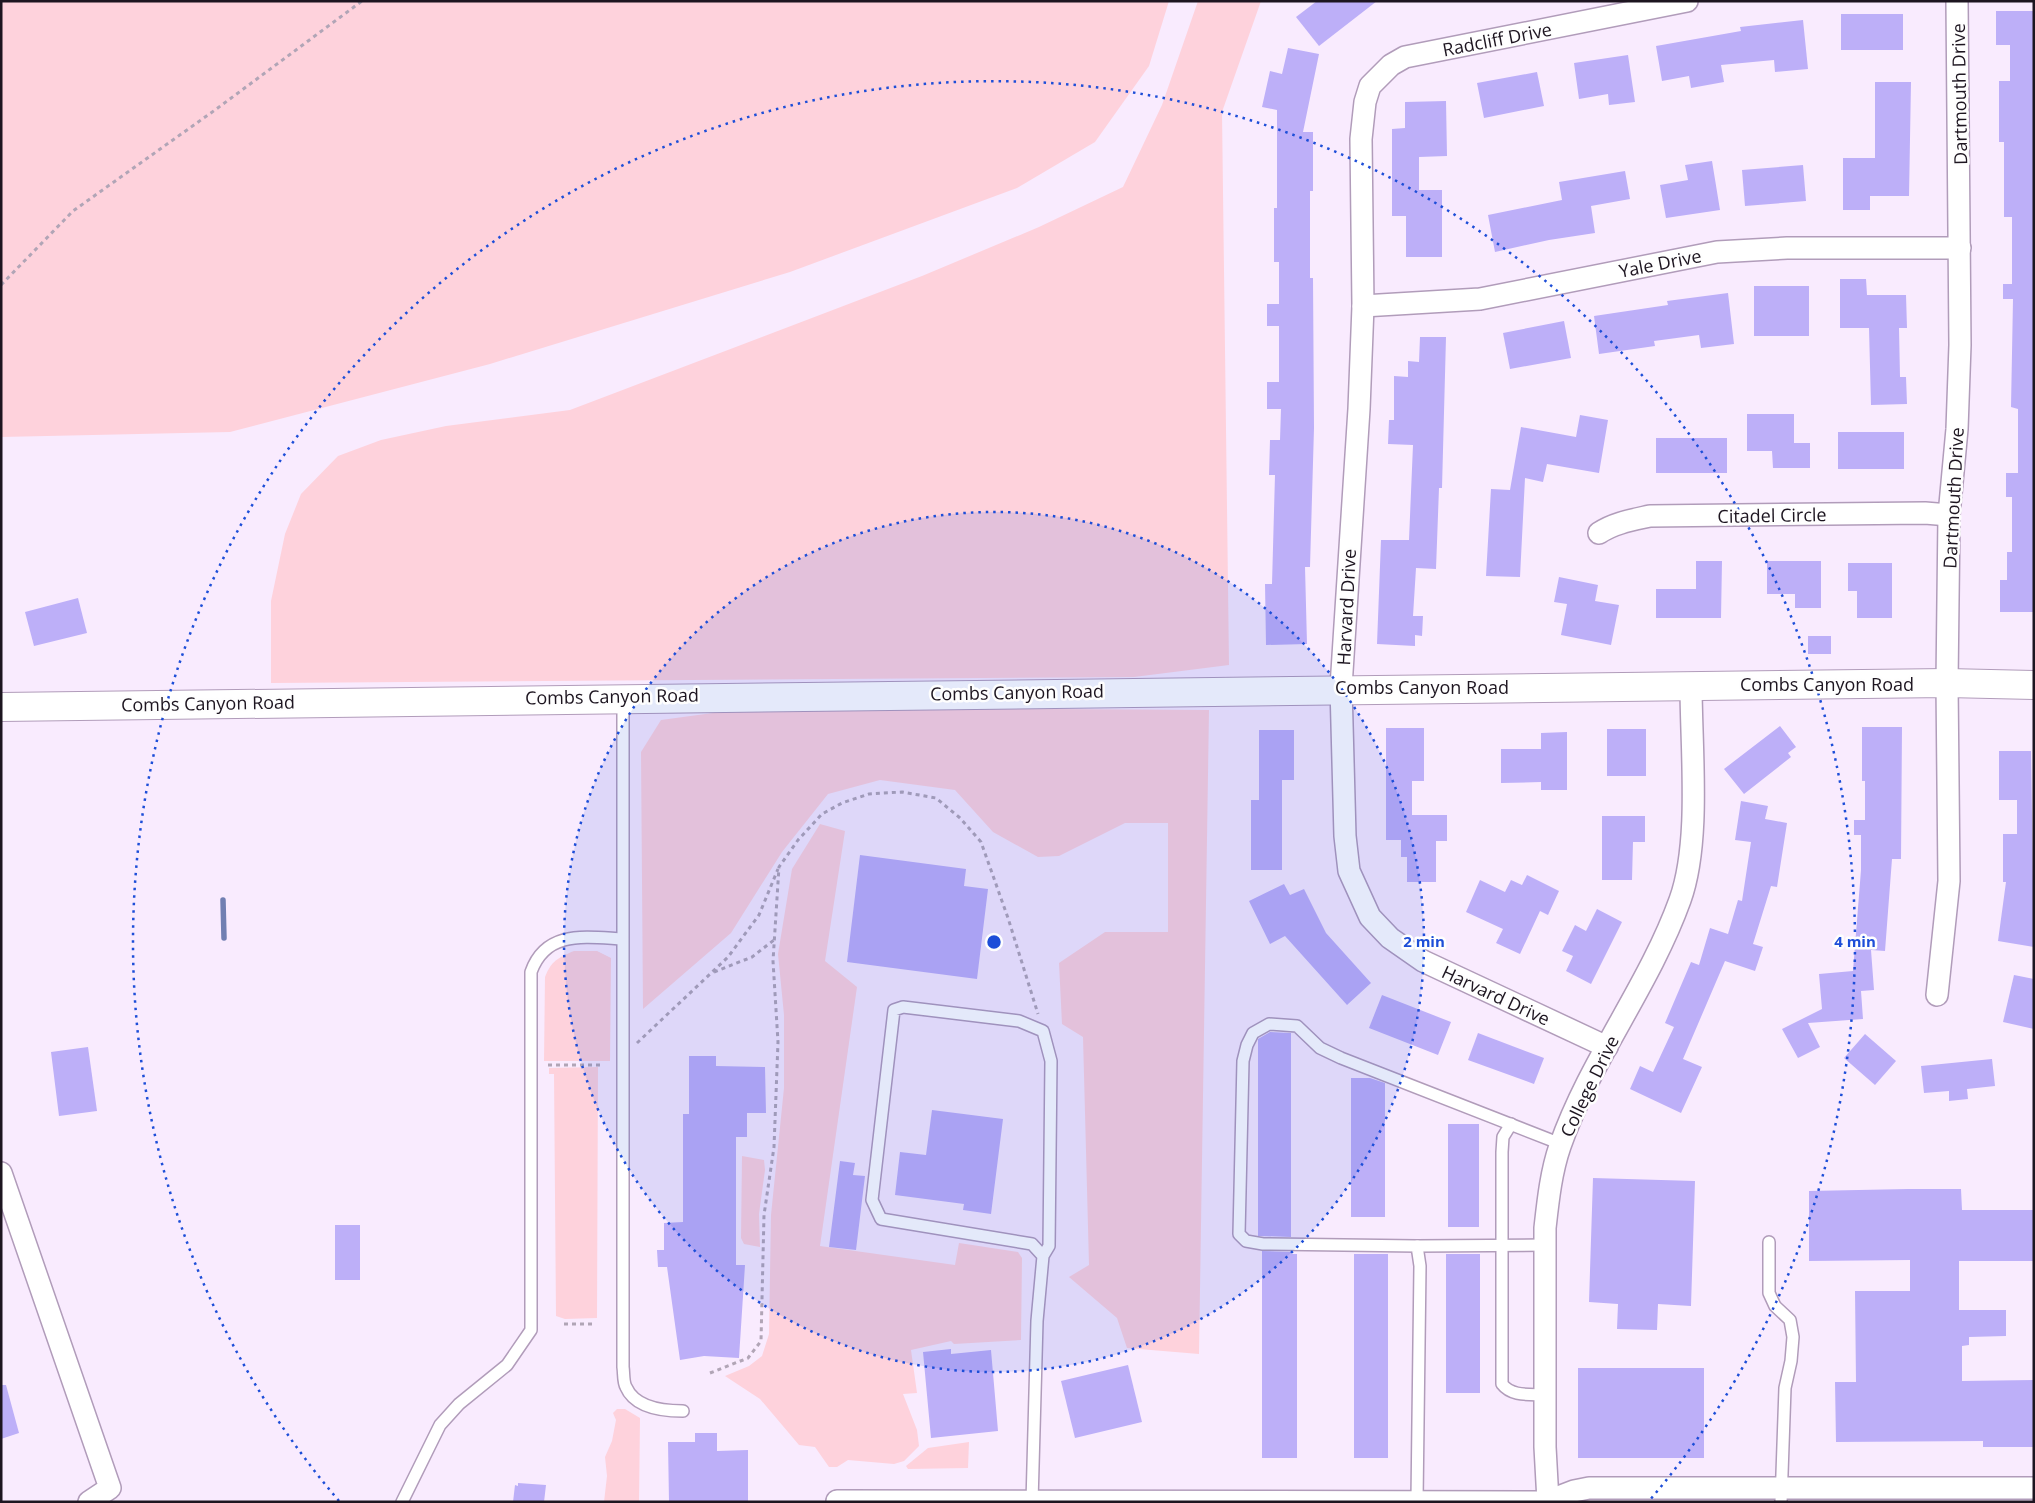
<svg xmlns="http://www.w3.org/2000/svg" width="2035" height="1503" font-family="'Open Sans',sans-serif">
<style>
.green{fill:#fed2dc}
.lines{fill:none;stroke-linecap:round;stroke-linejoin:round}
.stream{stroke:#717fb2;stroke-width:5.5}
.building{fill:#bdaff8}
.service-casing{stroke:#b19cba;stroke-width:14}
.minor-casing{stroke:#b19cba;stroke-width:24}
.tertiary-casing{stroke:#b19cba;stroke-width:30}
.path{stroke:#b1a5b6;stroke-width:3;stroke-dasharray:4 4;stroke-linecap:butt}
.service{stroke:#fff;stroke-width:11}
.minor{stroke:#fff;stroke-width:21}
.tertiary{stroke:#fff;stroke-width:28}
.ring{fill:none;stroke:#1d4ed8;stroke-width:2.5;stroke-dasharray:2.5 5}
.labels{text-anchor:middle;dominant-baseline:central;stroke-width:5;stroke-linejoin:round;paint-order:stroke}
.street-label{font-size:18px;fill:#1d1520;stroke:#fefefe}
.centre{fill:#1d4ed8;stroke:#fefefe;stroke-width:2.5}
.ring-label{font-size:15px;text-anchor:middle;font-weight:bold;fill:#1d4ed8;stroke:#fefefe;stroke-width:5;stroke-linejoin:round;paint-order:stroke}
</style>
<rect width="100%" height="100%" fill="#f9ebfe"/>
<!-- green -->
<g class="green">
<path d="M1,1H1169L1149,66L1095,142L1017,188L790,272L490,364L230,432L1,437Z"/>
<path d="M1198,1H1261L1222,112L1229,665L1134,677L271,683V601L285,534L301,494L338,456L381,440L446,426L570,410L922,276L1039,227L1123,187L1162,105Z"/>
<path d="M757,707L1209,710L1199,1354L1127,1348L1117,1318L1069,1277L1089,1265L1083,1037L1062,1024L1059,963L1105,932H1168V823H1125L1059,856L1038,857L993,832L955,790L880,780L828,794L782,852L731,933L643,1009L641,752L661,720Z"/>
<path d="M820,824L845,831L825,961L857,987L820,1246L955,1265L959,1243L1018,1252L1022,1258L1021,1340L954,1344L951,1341L911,1350L917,1393L903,1394L917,1430L919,1446L904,1461L894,1464L848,1460L837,1467H829L815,1447L799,1445L760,1399L725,1376L749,1366L762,1356L769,1334L771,1215L784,1088V1015L778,954L792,869Z"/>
<path d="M574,951H597L611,958L610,1061H544L545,977C551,961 559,957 574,951Z"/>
<path d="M598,1067L597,1318L565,1319L556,1316L554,1074H549V1068Z"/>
<path d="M742,1156L764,1160L765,1170L759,1214L760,1247L744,1244L741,1238Z"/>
<path d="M617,1409H625L640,1418L639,1502H604L607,1476L605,1457L612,1441L616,1420L613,1413Z"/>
<path d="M969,1442L968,1468L908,1469L906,1466L928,1448Z"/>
</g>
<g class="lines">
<!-- stream -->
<path class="stream" d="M223,900L224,938"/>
</g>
<!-- building -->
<g class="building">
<path d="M1317,1H1377L1319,46L1296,17Z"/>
<path d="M1996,11H2034V612H2000V580H2007V552H2012V497H2006V473H2018V409L2011,407L2013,299H2003V284H2012V217H2004V142H1999V81H2010V45H1996Z"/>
<rect x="1841" y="14" width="62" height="36"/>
<path d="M1803,20L1808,69L1775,72L1774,60L1721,65L1724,82L1691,88L1689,76L1662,81L1656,46L1741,31L1740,27Z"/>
<path d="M1288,48L1319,54L1303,132H1313V191H1310V278H1313L1314,428L1310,567H1305L1307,644L1266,645L1265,584H1272L1275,475H1269L1270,440H1280L1281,409H1267V382H1279V326H1267V304H1279V262H1274V208H1277V110L1262,107L1270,71L1282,74Z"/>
<path d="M1628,55L1635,102L1609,105L1608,94L1579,99L1574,63Z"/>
<path d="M1537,72L1544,106L1484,118L1477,83Z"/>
<path d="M1875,82H1911L1909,196H1870V210H1843V158H1875Z"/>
<path d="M1446,101L1447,156L1419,157V190H1442V257H1406V216H1392V129L1405,128V102Z"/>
<path d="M1712,161L1720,210L1666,218L1660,185L1688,180L1685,165Z"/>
<path d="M1803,165L1806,201L1745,206L1742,170Z"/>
<path d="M1625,171L1630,199L1591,206L1595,233L1549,240L1495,252L1488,215L1562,200L1559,182Z"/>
<path d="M1840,279H1866L1867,295H1906L1907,328H1899L1900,377H1906L1907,404L1871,405L1869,328H1840Z"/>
<rect x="1754" y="286" width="55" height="50"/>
<path d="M1728,293L1734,344L1701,348L1699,335L1654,341L1655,346L1599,354L1594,316L1668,305L1667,301Z"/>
<path d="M1564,321L1571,358L1510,369L1503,333Z"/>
<path d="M1420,337H1446L1442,488H1439L1436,569L1416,568L1413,616H1423L1422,636L1415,635V646L1377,644L1381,540H1409L1413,445L1388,444L1389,420H1394V376L1408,377V361L1419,362Z"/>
<path d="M1747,414H1794V443H1810V468H1773L1772,451H1747Z"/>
<path d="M1580,415L1608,420L1599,473L1547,464L1543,482L1525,478L1520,577L1486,576L1491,489L1510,490L1521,427L1576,437Z"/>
<rect x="1838" y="432" width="66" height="37"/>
<rect x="1656" y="438" width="71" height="35"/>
<path d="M1696,561H1722L1721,618H1656V589H1696Z"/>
<path d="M1767,561H1821V608H1795V594H1767Z"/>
<path d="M1848,563H1892V618H1857V591H1848Z"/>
<path d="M1559,577L1598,585L1595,601L1619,605L1611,645L1561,635L1567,604L1554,602Z"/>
<path d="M78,598L87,633L34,646L25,612Z"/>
<rect x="1808" y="636" width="23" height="18"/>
<path d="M1780,726L1796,747L1788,753L1791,757L1744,794L1724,769Z"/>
<path d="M1862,727H1902L1901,859H1892L1885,951L1871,950L1874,990L1861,991L1863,1019L1808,1023L1820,1047L1798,1058L1782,1029L1822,1009L1819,974L1853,971L1861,870V835H1854V820H1865V781H1862Z"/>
<path d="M1386,728H1424V781H1412V815H1447V841H1436V882H1407V857H1401V840H1386Z"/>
<rect x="1607" y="729" width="39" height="47"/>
<path d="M1259,730H1294V780H1282V870H1251V800H1259Z"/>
<path d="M1567,732V790H1541V782L1501,783V749H1541V733Z"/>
<path d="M1999,751H2031L2034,947L1998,941L2006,882H2003V834H2017V800H1999Z"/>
<path d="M1741,801L1768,806L1765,819L1787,823L1777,887L1771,886L1753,944L1763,947L1755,971L1725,961L1683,1059L1702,1067L1681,1113L1630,1089L1640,1066L1653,1072L1674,1027L1665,1023L1691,962L1699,965L1710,928L1728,934L1738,900L1742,901L1751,842L1735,840Z"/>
<path d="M1602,816H1645V842H1633L1632,880H1602Z"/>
<path d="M860,855L966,869L964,886L988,889L977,979L847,962Z"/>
<path d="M1527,875L1559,891L1548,915L1540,911L1520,954L1496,943L1503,929L1466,912L1480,880L1505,892L1511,880L1522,885Z"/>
<path d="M1284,884L1290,895L1304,889L1326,933L1371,983L1347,1005L1285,936L1270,944L1249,901Z"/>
<path d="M1597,909L1622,922L1591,984L1566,971L1573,956L1562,951L1575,925L1586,931Z"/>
<path d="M2014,975L2034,979V1029L2003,1022Z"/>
<path d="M1382,995L1451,1022L1438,1055L1369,1028Z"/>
<path d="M1270,1032L1291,1033V1237L1258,1236V1039Z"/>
<path d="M1478,1033L1544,1058L1534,1084L1468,1060Z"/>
<path d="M1865,1034L1896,1061L1875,1085L1844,1058Z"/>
<path d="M88,1047L97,1111L59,1116L51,1052Z"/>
<path d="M689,1056H716V1066L765,1067L766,1113H747V1137H736V1265H745L739,1358L704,1356L680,1360L667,1267H658L657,1250H664V1223L683,1222V1114H689Z"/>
<path d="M1992,1059L1995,1086L1967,1089L1968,1099L1949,1101V1091L1924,1093L1921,1066Z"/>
<path d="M1351,1078H1370L1385,1083V1217H1351Z"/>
<path d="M932,1110L1003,1119L991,1214L963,1210L964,1204L895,1195L900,1152L926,1155Z"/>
<rect x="1448" y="1124" width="31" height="103"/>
<path d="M840,1161L855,1163L853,1175L865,1176L856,1250L829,1247Z"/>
<path d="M1593,1178L1695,1181L1691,1306L1658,1304L1657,1330L1617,1329L1618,1304L1589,1302Z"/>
<path d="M1908,1189H1961L1962,1210H2034V1261H1959V1310H2006V1336L1969,1337V1345L1962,1346V1381L2034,1380V1447H1983V1441L1836,1442L1835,1382H1856L1855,1291H1910V1260L1809,1261V1191Z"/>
<rect x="335" y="1225" width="25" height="55"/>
<path d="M1262,1251L1291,1252V1254H1297V1458H1262Z"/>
<rect x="1354" y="1254" width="34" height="204"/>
<rect x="1446" y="1254" width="34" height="139"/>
<path d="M951,1349V1354L991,1350L998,1431L931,1438L923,1352Z"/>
<path d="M1128,1365L1142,1422L1075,1438L1061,1381Z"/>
<rect x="1578" y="1368" width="126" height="90"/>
<path d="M1,1385H6L19,1433L1,1439Z"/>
<path d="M695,1433H717V1451L748,1450V1502H669L668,1442H695Z"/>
<path d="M518,1483L546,1485L544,1502H513L515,1485L518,1486Z"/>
</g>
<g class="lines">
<defs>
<g id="service">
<path d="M623,696V1367C624,1373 623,1382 626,1387C635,1408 664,1411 683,1411"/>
<path d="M1511,1124L1503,1137L1502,1152V1384C1512,1397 1530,1394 1545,1395"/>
<path d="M1769,1242V1293L1775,1306L1790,1320L1793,1337L1791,1361L1785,1388L1781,1502"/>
<path d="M1417,1246L1545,1245"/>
<path d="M1417,1500L1420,1266L1417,1246L1263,1244L1246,1241L1239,1234L1243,1061L1247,1045L1253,1033L1269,1024L1297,1026L1320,1048L1341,1058L1561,1144"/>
<path d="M402,1502L440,1425L459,1404L507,1365L531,1330V972C546,930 585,937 622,939"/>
<path d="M1032,1502L1037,1321L1043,1256L1049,1246L1051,1061L1043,1031L1019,1021L903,1007L894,1010L872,1200L881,1219L1032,1244L1043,1256"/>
</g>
<g id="minor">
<path d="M1363,306L1480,299L1717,252L1787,248H1960"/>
<path d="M1599,533C1614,523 1632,520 1650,516L1925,513L1949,515"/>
<path d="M1937,995L1949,881L1947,683L1949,515L1957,429L1960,345L1957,1"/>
<path d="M1607,1047L1423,961L1390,938L1370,917L1349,871L1345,836L1341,687L1359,409L1363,306L1361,139L1365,102L1370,86L1391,65L1405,57L1687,1"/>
<path d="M1,1173L110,1488L89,1502"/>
<path d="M837,1501L1552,1502"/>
<path d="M1548,1501L1545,1447V1228C1548,1201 1551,1172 1560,1146C1590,1060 1649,986 1680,900C1701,842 1691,749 1691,685"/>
<path d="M1548,1501L1574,1491L1589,1488H2034"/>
</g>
<path id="tertiary" d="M1,707C650,693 1299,688 1947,683L2034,685"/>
</defs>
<!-- service casing -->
<use href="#service" class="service-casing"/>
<!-- minor casing -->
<use href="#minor" class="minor-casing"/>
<!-- tertiary casing -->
<use href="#tertiary" class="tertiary-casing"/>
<!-- path -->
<g class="path">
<path d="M1,285L73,211L215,110L362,1"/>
<path d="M714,972L752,957L774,940"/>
<path d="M637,1043L728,957L759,915L778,869"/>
<path d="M548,1065H600"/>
<path d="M564,1324H595"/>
<path d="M710,1373L748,1358L761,1341L764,1215L774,1147L778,1042L773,961L779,867L798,840L822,814L842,803L869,794L902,792L936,798L960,818L981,842L1008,918L1038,1014"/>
</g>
<!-- service -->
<use href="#service" class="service"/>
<!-- minor -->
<use href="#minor" class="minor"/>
<!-- tertiary -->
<use href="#tertiary" class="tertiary"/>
</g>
<!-- distance rings -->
<circle cx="994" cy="942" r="430" fill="#1d4ed8" fill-opacity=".12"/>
<g class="ring">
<circle cx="994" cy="942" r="430"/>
<path d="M339 1501A861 861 0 1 1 1649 1501"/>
</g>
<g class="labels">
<!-- street labels -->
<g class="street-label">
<text transform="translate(1497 39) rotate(-11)">Radcliff Drive</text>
<text transform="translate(1959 94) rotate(-91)">Dartmouth Drive</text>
<text transform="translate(1660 263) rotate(-11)">Yale Drive</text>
<text transform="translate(1953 498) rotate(-87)">Dartmouth Drive</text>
<text transform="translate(1772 515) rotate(-1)">Citadel Circle</text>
<text transform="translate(1346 607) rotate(-87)">Harvard Drive</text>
<text x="1827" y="684">Combs Canyon Road</text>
<text x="1422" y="687">Combs Canyon Road</text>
<text transform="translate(1017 692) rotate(-1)">Combs Canyon Road</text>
<text transform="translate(612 696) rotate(-1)">Combs Canyon Road</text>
<text transform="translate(208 703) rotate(-1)">Combs Canyon Road</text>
<text transform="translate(1496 995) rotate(25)">Harvard Drive</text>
<text transform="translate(1589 1086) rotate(-64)">College Drive</text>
</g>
</g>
<circle cx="994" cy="942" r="8" class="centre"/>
<g class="ring-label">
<text x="1424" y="947">2 min</text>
<text x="1855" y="947">4 min</text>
</g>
<!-- border -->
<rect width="2035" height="1503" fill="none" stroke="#1d1520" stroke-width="5"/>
</svg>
